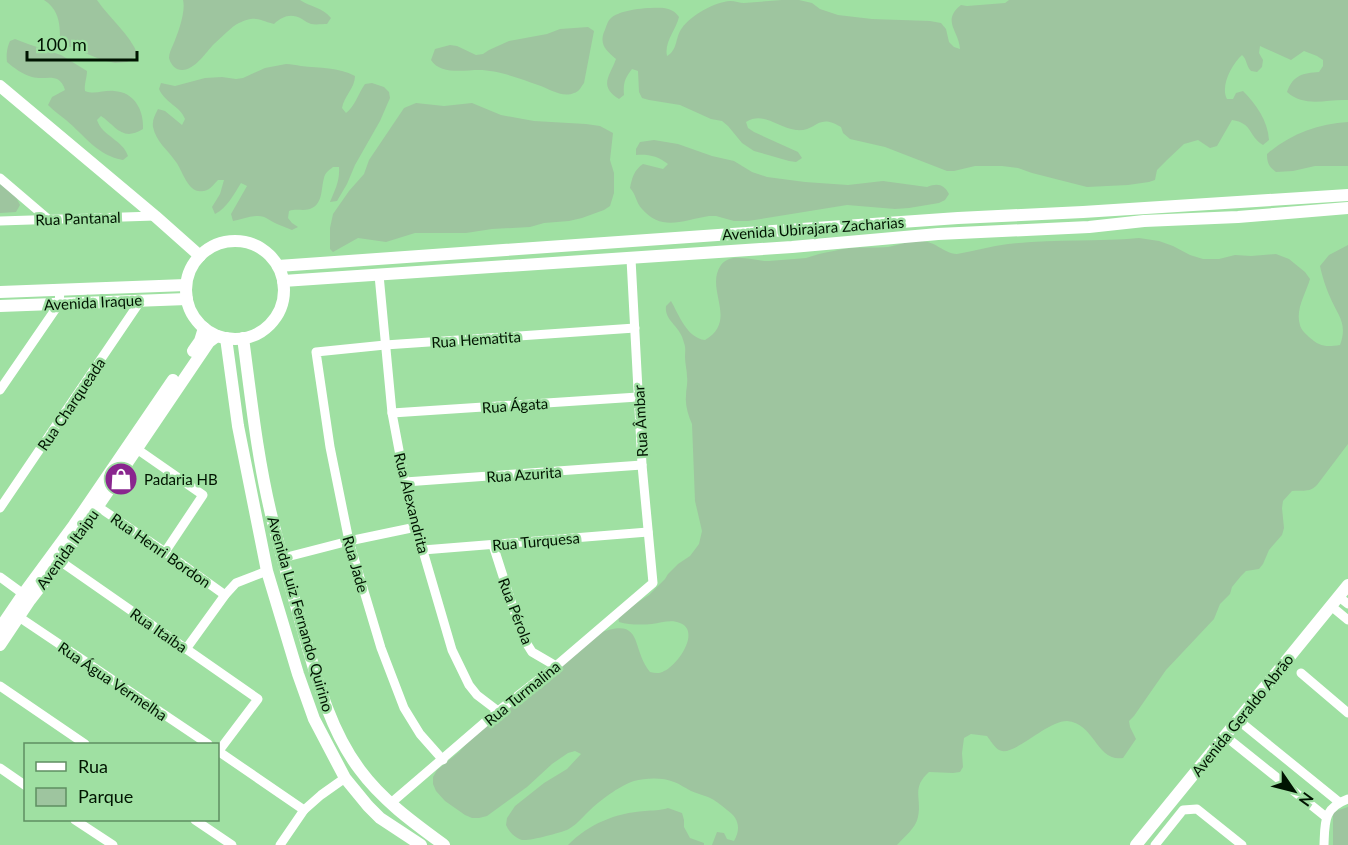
<svg xmlns="http://www.w3.org/2000/svg" width="1348" height="845" font-family="Lato,sans-serif">
<style>
.green{fill:#9ec59f}
.lines{fill:none;stroke-linecap:round;stroke-linejoin:round}
.street{stroke:#fff;stroke-width:9}
.secondary{stroke:#fff;stroke-width:12}
.labels{text-anchor:middle;dominant-baseline:central;stroke-width:5;stroke-linejoin:round;paint-order:stroke}
.street-label{font-size:15px;fill:#001401;stroke:#9fe0a2}
.poi-label{font-size:15px;fill:#001401;stroke:#9fe0a2;text-anchor:start}
</style>
<rect width="100%" height="100%" fill="#9fe0a2"/>
<!-- green -->
<g class="green">
<path d="M44,0H97C110,19 129,33 138,55L127,62L115,63L102,60L68,46L60,37C60,22 58,9 44,0Z"/>
<path d="M183,0H300C310,7 322,7 331,18L327,24C322,24 316,25 311,24C308,23 305,21 302,19C291,13 283,16 274,24C258,20 256,15 239,23C232,26 220,39 214,44C205,53 192,75 177,69C173,67 170,62 169,58C169,54 171,49 173,45C178,33 186,12 183,0Z"/>
<path d="M782,0H799L812,3L820,9L838,15L872,19L930,21L941,23L946,29L949,42L954,47L960,49C959,31 941,21 961,5L967,6L1005,3L1009,0H1348V100C1326,99 1305,108 1287,92C1293,75 1303,73 1319,72L1323,66V60L1317,56L1304,51L1291,60L1260,46L1259,53L1263,60L1262,67L1257,72L1251,71C1246,66 1247,59 1242,55C1232,64 1220,86 1227,99H1233L1236,93L1243,91C1256,104 1268,121 1269,140L1263,145C1248,136 1253,123 1232,120L1217,146L1210,148L1198,140L1184,144L1167,160L1157,170L1155,180L1149,182L1128,185L1087,187L1032,173L1018,168L1002,166H975L954,171H947L885,147L850,139L843,133L841,127C817,112 817,132 796,130C777,128 764,111 746,122L748,128L754,132L798,152L802,158L796,162L789,161L754,151L742,143L728,126L722,121L711,119L680,105L649,100L642,98L639,92L638,71L632,69C625,78 623,83 624,95L619,99C598,86 610,76 616,59C607,51 599,45 604,32C606,28 607,22 610,19C619,9 651,7 664,8C670,9 675,11 679,17C676,30 664,42 667,56C678,50 675,37 682,28C691,15 715,2 730,1C735,1 740,3 744,3C757,2 770,1 782,0Z"/>
<path d="M588,27L594,31L584,83C581,87 579,92 574,93C562,98 550,89 538,85C522,79 497,70 479,70C464,70 440,75 431,60L435,49L450,45L457,46L476,55L483,54L489,50L509,41L547,34L560,29Z"/>
<path d="M15,39L28,44L61,55L87,71C87,78 84,84 85,91C94,95 104,90 114,91C135,92 144,111 143,129C122,142 116,126 101,116L97,120C102,136 123,140 128,156L123,160C98,156 84,135 66,120C60,115 54,111 48,105L52,97L65,90C59,71 46,81 32,77C22,74 14,68 7,62C6,54 7,48 10,41Z"/>
<path d="M286,64C291,64 296,65 301,66C320,68 338,67 355,76C355,88 344,96 342,108L346,113C355,106 358,94 365,84L372,83L384,87L389,92L390,98L380,121L355,165L347,184L337,201L330,202C335,190 340,181 339,167H333C329,170 325,173 324,178C321,188 323,203 312,208C305,212 297,208 289,211L288,218L292,223L298,227L292,230C287,228 282,226 277,224C270,221 266,216 258,216C249,216 241,220 233,221L231,214L247,186L241,183C234,194 227,208 215,214L212,207L220,194L224,180H218C212,186 208,193 198,191C187,189 182,170 176,162C168,150 156,142 153,127C152,120 155,115 158,109L165,111L182,125L185,119C180,106 165,103 159,89L161,83L175,86L205,78L222,77L236,79L243,78L265,68Z"/>
<path d="M416,103L444,106L472,103L501,115L534,121L586,124L600,126L613,133L610,160L614,173V193L610,206L604,210L582,218L569,221L544,223L530,227L492,229L466,233H415L386,242L358,238L333,252L330,249V228L333,214L349,191L364,174L369,160L400,114L404,108Z"/>
<path d="M1348,122V166H1315L1293,171L1276,172C1269,167 1267,163 1267,154C1290,134 1318,124 1348,122Z"/>
<path d="M654,140L678,144L712,156L734,161L752,172L767,177L805,182L848,185L883,181L927,187C937,183 944,184 949,194L945,200L939,203L909,208L895,209L847,205L748,221H734L716,216H709C683,220 662,232 642,209C636,203 636,194 630,188C632,178 634,170 643,164L663,169L668,164C658,156 648,154 636,155V149L640,142Z"/>
<path d="M0,184C9,190 16,195 20,205L16,212L0,213Z"/>
<path d="M1139,238L1159,241L1173,246L1190,255L1203,259H1219L1235,255L1251,256L1276,254L1289,259L1305,272L1310,279C1306,293 1295,310 1300,325C1301,330 1306,334 1309,337C1320,347 1326,347 1340,345C1348,323 1338,316 1330,297C1326,288 1322,276 1320,266L1329,255L1348,245V444L1317,485C1309,493 1303,490 1292,491L1283,501L1282,508L1284,528L1282,535L1269,550L1263,564L1259,569L1246,571L1241,576L1232,587L1230,594L1220,604L1214,619L1166,670L1134,716L1129,721L1130,727L1136,739L1123,758C1096,762 1095,723 1067,721C1046,721 1013,758 999,750C995,748 990,740 987,736L971,734L964,738L962,753L963,767L960,772L953,773L929,772C911,788 922,798 918,817C916,828 904,837 897,845H712L717,832L724,833L727,839L734,841C741,829 739,818 727,810C721,805 715,800 708,797C702,795 696,793 691,791C685,788 680,784 674,782C663,777 645,778 634,781C619,786 599,801 588,812C582,818 575,826 567,830C559,833 530,841 522,840C515,838 509,832 506,825L507,818L515,806L544,783L567,769L581,754L575,751L568,753L552,764L527,787L487,816L479,818H472L465,815L445,801L436,791L433,784V777L437,770L459,752L473,736L498,718L597,634C645,615 630,648 650,672C655,673 660,674 664,671C678,665 701,631 680,623C671,619 661,623 652,624C641,625 629,625 619,622L618,615L649,595L665,579L668,574L678,564L690,556L699,544L702,531L695,501L692,424C688,415 685,405 686,396C686,389 688,383 687,377C687,370 685,364 685,357C685,352 686,348 684,343C681,326 664,321 666,306L671,301C679,315 687,338 705,340C739,320 704,289 721,265C732,251 755,262 769,261C781,260 795,259 806,258C810,257 815,255 819,254C830,252 840,249 851,248C863,247 875,248 888,247C898,245 909,241 919,241C937,241 942,253 957,254C974,251 991,246 1008,244C1051,239 1096,242 1139,238Z"/>
<path d="M1348,807V845H1333V812Z"/>
<path d="M668,808L682,813L684,820V827L690,838L704,843V845H568C589,824 615,813 645,811C653,810 659,811 668,808Z"/>
</g>
<g class="lines">
<!-- street -->
<g class="street">
<path d="M0,178L48,219"/>
<path d="M0,221L155,216"/>
<path d="M379,275L392,413L405,482L416,527L452,650L469,685L477,695L498,711"/>
<path d="M0,390L59,304L60,290"/>
<path d="M392,413L638,397"/>
<path d="M134,447L203,495L165,552"/>
<path d="M405,482L642,465"/>
<path d="M94,504L165,552L225,595"/>
<path d="M0,508L141,300"/>
<path d="M493,545L519,626L527,644L532,652L556,666"/>
<path d="M423,550L648,532"/>
<path d="M283,558L349,541L416,527"/>
<path d="M60,561L258,699L218,752"/>
<path d="M0,577L26,596"/>
<path d="M1339,597L1348,604"/>
<path d="M1331,606L1348,620"/>
<path d="M16,615L208,744"/>
<path d="M186,649L225,595L236,583L267,571"/>
<path d="M1301,673L1348,713"/>
<path d="M0,686L85,744"/>
<path d="M1238,720L1339,802"/>
<path d="M1225,736L1326,817"/>
<path d="M218,751L304,810"/>
<path d="M443,760L420,734L404,708L381,648L349,541L330,447L316,352L385,345L635,328"/>
<path d="M0,768L26,786"/>
<path d="M391,803L498,711L556,666L653,583L642,465L631,259"/>
<path d="M75,820L113,845"/>
<path d="M195,820L232,845"/>
<path d="M280,845L304,810L321,795L345,778"/>
<path d="M1155,845L1183,810L1197,809L1242,845"/>
<path d="M1324,845C1325,822 1323,808 1348,799"/>
</g>
<!-- secondary -->
<g class="secondary">
<path d="M0,86L155,216L200,256"/>
<circle cx="235" cy="290" r="49"/>
<path d="M278,266L958,218L1083,212L1348,195"/>
<path d="M283,281L792,247L938,234L1089,227L1144,221L1238,217L1348,208"/>
<path d="M0,292L186,285"/>
<path d="M0,306L187,299"/>
<path d="M226,338L238,426L267,571L298,674L314,719L345,778L368,806L380,818L421,845"/>
<path d="M243,338C251,397 257,456 271,514C280,552 292,590 302,627C316,676 329,729 360,770C382,800 414,823 444,845"/>
<path d="M193,351L200,341L204,328"/>
<path d="M0,628L24,593L74,525L173,380"/>
<path d="M0,645L30,600L60,561L98,506L209,342L217,336"/>
<path d="M1136,845L1348,585"/>
</g>
</g>
<!-- icons -->
<defs>
<symbol id="shop-disc" viewBox="-11 -11 22 22"><circle r="9.5" fill="#89268e" stroke="#9fe0a2"/><path d="M-5-2.5h2.3a2.7 3.5 0 0 1 5.4 0H5L5.5 6h-11ZM-1.5-2.5h3a1.5 2.3 0 0 0-3 0Z" fill="#fff"/></symbol>
</defs>
<g fill-rule="evenodd">
<use href="#shop-disc" x="102" y="460" width="38" height="38"/>
</g>
<g class="labels">
<!-- street labels -->
<g class="street-label">
<text transform="translate(78 218) rotate(-2)">Rua Pantanal</text>
<text transform="translate(813 228) rotate(-4)">Avenida Ubirajara Zacharias</text>
<text transform="translate(93 302) rotate(-3)">Avenida Iraque</text>
<text transform="translate(476 339) rotate(-4)">Rua Hematita</text>
<text transform="translate(71 404) rotate(-56)">Rua Charqueada</text>
<text transform="translate(515 405) rotate(-4)">Rua Ágata</text>
<text transform="translate(640 421) rotate(-93)">Rua Âmbar</text>
<text transform="translate(524 474) rotate(-4)">Rua Azurita</text>
<text transform="translate(412 503) rotate(76)">Rua Alexandrita</text>
<text transform="translate(536 541) rotate(-5)">Rua Turquesa</text>
<text transform="translate(67 549) rotate(-54)">Avenida Itaipu</text>
<text transform="translate(161 550) rotate(35)">Rua Henri Bordon</text>
<text transform="translate(356 564) rotate(74)">Rua Jade</text>
<text transform="translate(516 611) rotate(69)">Rua Pérola</text>
<text transform="translate(301 614) rotate(74)">Avenida Luiz Fernando Quirino</text>
<text transform="translate(159 630) rotate(35)">Rua Itaíba</text>
<text transform="translate(113 681) rotate(34)">Rua Água Vermelha</text>
<text transform="translate(522 693) rotate(-39)">Rua Turmalina</text>
<text transform="translate(1242 715) rotate(-51)">Avenida Geraldo Abrão</text>
</g>
<!-- poi labels -->
<g class="poi-label">
<text x="144" y="479">Padaria HB</text>
</g>
</g>
<!-- legend -->
<rect x="24" y="743" width="195" height="78" fill="#9fe0a2" stroke="#5f8e62" stroke-width="1.5"/>
<rect x="36" y="762" width="30" height="9" fill="#ffffff" stroke="#5f8e62" stroke-width="1.5"/>
<text x="78" y="773" font-size="18" fill="#001401">Rua</text>
<rect x="36" y="788" width="30" height="18" fill="#9ec59f" stroke="#5f8e62" stroke-width="1.5"/>
<text x="78" y="803" font-size="18" fill="#001401">Parque</text>
<!-- north arrow -->
<g transform="translate(1294 791) rotate(125)" stroke="#9fe0a2" stroke-width="4.5" paint-order="stroke">
<path d="M0-4.5L10 22L0 15L-10 22Z" fill="#001401"/>
<text y="-9" font-size="16" font-weight="bold" text-anchor="middle" fill="#001401">N</text>
</g>
<!-- scale -->
<path d="M27 51v9h110v-9" fill="none" stroke="#001401" stroke-width="3"/>
<text x="36" y="51" font-size="18" fill="#001401" stroke="#9fe0a2" stroke-width="4.5" paint-order="stroke">100 m</text>
</svg>
